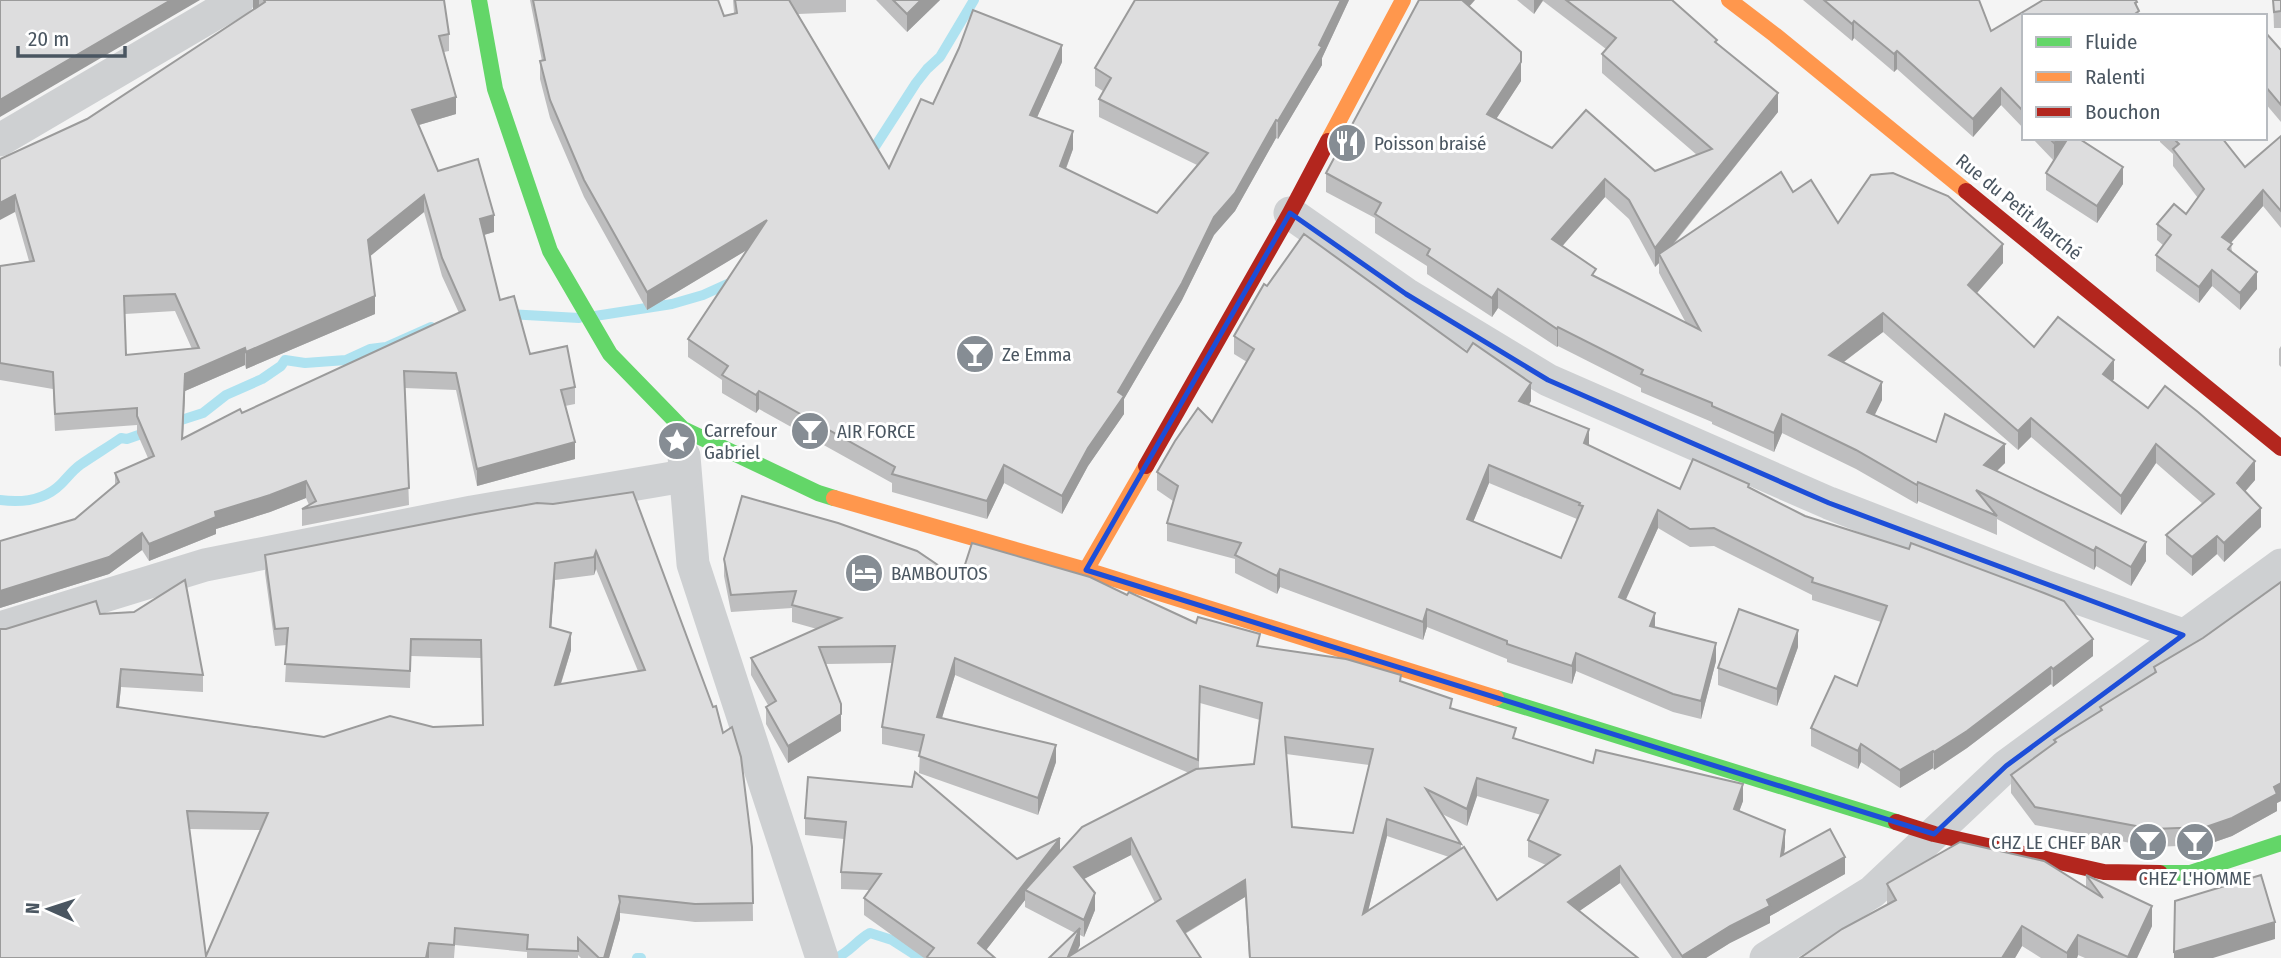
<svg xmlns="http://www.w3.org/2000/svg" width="2281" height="958" font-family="'Fira Sans Condensed',sans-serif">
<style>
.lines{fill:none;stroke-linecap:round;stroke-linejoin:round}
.stream{stroke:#aee2f0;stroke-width:10}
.street{stroke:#ced0d2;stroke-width:33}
.fast{stroke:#63d668;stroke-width:16}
.slow{stroke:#ff974d;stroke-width:16}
.jam{stroke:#b3261e;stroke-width:16}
.wall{fill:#bebebf;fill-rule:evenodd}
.shaded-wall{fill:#9b9b9b}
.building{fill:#ddddde;stroke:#9b9b9b;stroke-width:2;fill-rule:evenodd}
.marked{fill:none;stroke:#1d4ed8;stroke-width:5;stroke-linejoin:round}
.labels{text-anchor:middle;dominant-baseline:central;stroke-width:6;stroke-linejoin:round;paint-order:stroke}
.poi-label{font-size:19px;fill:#4a5661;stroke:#fff;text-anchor:start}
.street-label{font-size:19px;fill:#4a5661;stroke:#fff}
</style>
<rect width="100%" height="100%" fill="#f4f4f4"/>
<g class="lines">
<!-- stream -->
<g class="stream">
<path d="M869,156L916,83L927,69L940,57L974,0"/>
<path d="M508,314L579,318"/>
<path d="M595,316L672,304L703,295L734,281"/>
<path d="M172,423L203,413L226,395L262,379L281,366L285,360L305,363L346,360L370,349L386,347L431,327"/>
<path d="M0,500C22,503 45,500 61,484C67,478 72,471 80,465C93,456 108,447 121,438L127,439L150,431"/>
<path d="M637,958H641"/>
<path d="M836,958C850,952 857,940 870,933L892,940L920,958"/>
</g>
<!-- street -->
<g class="street">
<path d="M0,140L238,0"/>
<path d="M1290,213L1406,294L1548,380L1829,503L2044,586L2183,635"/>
<path d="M684,456L693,564L822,958"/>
<path d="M0,628L205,565L472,512L684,476"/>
<path d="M1766,958L1872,892L2006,766L2281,565"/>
</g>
<!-- fast -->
<g class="fast">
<path d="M479,0L495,89L550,251L610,354L683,429L818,493L834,498"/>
<path d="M1496,698L1896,822"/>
<path d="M2160,873H2190L2281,843"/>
</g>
<!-- slow -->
<g class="slow">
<path d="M1729,0L1775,35L1966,191"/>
<path d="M1328,141L1403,0"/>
<path d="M834,498L1086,570L1146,466"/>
<path d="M1086,570L1496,698"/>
</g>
<!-- jam -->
<g class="jam">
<path d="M1966,191L2281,448"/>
<path d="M1146,466L1290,213L1328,141"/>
<path d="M1896,822L1934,834L2104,872L2160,873"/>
</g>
</g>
<!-- wall -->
<g class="wall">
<path d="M253,0H444L449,34V51L444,52L456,114L419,125L438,171L494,232L484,235L500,300L530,354L575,387V404L565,406L575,459L477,486L456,390L405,388L409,505L302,526V509L309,505L306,498L270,512L216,529V534L149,561L142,550L109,574L0,608V541L75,519L115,485V473L148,458L137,433V425L55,431L53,389L0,380V266L29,261L0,159L87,119L253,10ZM424,212L442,276L459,313L242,413L183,438L185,391L245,365L246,369L375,314L370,256ZM175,311L192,349L126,355L125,314Z"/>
<path d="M530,0H718L724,16L734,13L733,0H846V12L798,14L889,168L933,104L1062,62L1037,117L1073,149L1066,169L1157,213L1197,165L1099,117V99L1103,91L1095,86V68L1349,0L1322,58V65L1278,139L1276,138L1235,211L1214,235L1182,300L1124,399V414L1088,466L1062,514L1004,483L987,519L892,492V483L759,409L756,413L722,393V380L688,357V339L748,249L647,310L584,197L550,118L540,79V61H542Z"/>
<path d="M876,0H940L907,32Z"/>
<path d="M1517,0H1672L1717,44L1778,112L1673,245L1793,192L1838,223L2003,263L1977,293L2034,347L2114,379L2112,381L2148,408L2255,480L2245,491L2261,527L2224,562L2217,554L2192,576L2166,554V535L2203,504L2156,463L2121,515L2031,437L2018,450L1883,332L1844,362L1882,400L1874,415L1936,442L2005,463L1997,471L2146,561L2131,586L2096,566L2094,570L1997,519V535L1918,501L1917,504L1856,469L1782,433L1774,452L1712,424V422L1641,392V388L1558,346L1557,347L1498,308L1492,317L1427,274V266L1375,233V218L1326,192V173L1469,7L1521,81L1496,119L1552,148L1655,171L1697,155L1602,73V54L1606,49L1543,1L1534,14ZM1605,197L1629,219L1655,267L1659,263V273L1686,323L1596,277L1562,246Z"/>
<path d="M1803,0H1979L1991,31L2043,0H2136L2139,16H2024V129L2001,105L1973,137L1897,69L1894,72L1854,38L1852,41Z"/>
<path d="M2273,0H2281V28H2274Z"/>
<path d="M2265,32L2281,50V122L2265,103Z"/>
<path d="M2281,136V228L2263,206L2231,243L2232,252L2257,289L2240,310L2212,286L2199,303L2156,271V255L2163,245L2157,240V224L2186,214L2198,198L2173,166V154L2160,142V138H2222L2245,167Z"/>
<path d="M2032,138H2078L2123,184L2097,223L2046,190V173L2054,161Z"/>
<path d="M1234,336L1531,401L1529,405L1589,445L1680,489L1749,487L1805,516L2093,656L2053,687L2051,684L1967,748L1934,770L1933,768L1900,788L1861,762L1858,769L1811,746V728L1857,686L1881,622L1812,600V595L1714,546L1690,547L1658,528L1625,600L1655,628L1716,661L1701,719L1673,712L1576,671L1572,684L1507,662V659L1427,627L1423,640L1280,587L1277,594L1235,573V559L1167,541V523L1173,501L1157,490V472L1212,422L1247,362L1234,354ZM1489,483L1577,519L1561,558L1473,522Z"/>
<path d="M2281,346V367L2279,365V349Z"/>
<path d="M633,492L752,847L753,921L695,922L620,913V919L609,958H581L578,955V958H527V952L455,945L454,958H0L6,629L100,614L203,675V692L121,687L119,707L324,737L433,727L483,725L481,658L411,656L410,688L285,682L287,645L275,646L265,573V555L553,504ZM596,569L638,671L561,684L571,650L551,627L555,580L594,575ZM189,829L261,830L206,956Z"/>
<path d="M724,559L1127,595L1196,623L1260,647L1401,682L1452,709L1516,739L1593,763L1743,801L1739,811L1785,847L1784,854L1845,874L1770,916V923L1730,943L1706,958H1672L1620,883L1579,911L1638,958H1249L1245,897L1185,934L1049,958L1075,933L1025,907V900L986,950L995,958H924L864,915V898L869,890L841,889V872L844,839L805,835V818L808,777L1017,859L1060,851L1189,773L955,675L942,718L1056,762L1038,815L919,773L920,752L882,744V727L892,663L826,664L841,731L788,763L766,724V707L768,705L751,675V658L817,629L792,622V608L731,612L724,576ZM1200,703L1260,720L1254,764L1199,769ZM1286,754L1369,765L1353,833L1292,827ZM1477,796L1541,815L1528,840V857L1546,865L1497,900L1461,849V844L1442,814L1467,826ZM1387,836L1449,857L1368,911ZM1131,855L1155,903L1077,952L1080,945V935L1084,937L1095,910L1084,879Z"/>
<path d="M2281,582V801L2277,803V811L2232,836L2206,845L2152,847L2035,825L2011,793V775L2054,744V740L2100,711V707L2154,673V667L2203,638Z"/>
<path d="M1798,647L1777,706L1718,685V668Z"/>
<path d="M2086,875L2152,926L2137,958H2085L2078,955L2077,958H2041L2022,946L2015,958H1800L1887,905V884L2086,887Z"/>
</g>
<!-- shaded-wall -->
<g class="shaded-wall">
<path d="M171,0H200L0,117V100Z"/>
<path d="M253,0H259V9L253,11Z"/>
<path d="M921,0H940L907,32V14Z"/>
<path d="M1341,0H1349L1322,58V65L1278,139V121L1319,45Z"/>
<path d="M1460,0H1475L1460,17Z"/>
<path d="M1534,0H1543L1534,14Z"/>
<path d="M1854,21V38L1852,41V24Z"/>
<path d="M1062,45V62L1030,133V115Z"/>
<path d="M1897,51V69L1894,72V54Z"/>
<path d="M1521,62V81L1487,133V114Z"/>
<path d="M2001,88V105L1973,137V119Z"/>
<path d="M1778,93V112L1661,259L1659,254V263L1655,267V248Z"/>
<path d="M456,97V114L412,127V110Z"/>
<path d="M1276,120V138L1235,211L1214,235L1182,300L1124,399V414L1088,466L1062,514V496L1118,392L1214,217Z"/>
<path d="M1073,131V149L1060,184V166Z"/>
<path d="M2059,138H2072L2054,161V143Z"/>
<path d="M2123,167V184L2097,223V206Z"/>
<path d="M1605,179V197L1552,258V239Z"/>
<path d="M2263,190V206L2222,253V237Z"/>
<path d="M15,195V212L0,220V203Z"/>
<path d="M424,195V212L368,258V240Z"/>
<path d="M494,215V232L480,236V219Z"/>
<path d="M767,220V238L647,310V292Z"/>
<path d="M2003,244V263L1968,303V285Z"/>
<path d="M2212,270V286L2199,303V287Z"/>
<path d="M2257,272V289L2240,310V293Z"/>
<path d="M1498,289V308L1492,317V298Z"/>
<path d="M375,296V314L246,369V352Z"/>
<path d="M1883,313V332L1829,373V355Z"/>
<path d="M1558,327V346L1557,347V329Z"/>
<path d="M245,348V365L185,391L182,456L185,374Z"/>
<path d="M2114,360V379L2103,393V374Z"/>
<path d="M1882,382V400L1867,431V412Z"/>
<path d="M1531,383V401L1519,419V401Z"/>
<path d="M759,391V409L756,413V395Z"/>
<path d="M1782,414V433L1774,452V433Z"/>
<path d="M2031,418V437L2018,450V431Z"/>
<path d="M1589,429V447L1584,443Z"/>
<path d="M575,442V459L477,486V469Z"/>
<path d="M2005,444V463L1984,483V465Z"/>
<path d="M2156,444V463L2121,515V496Z"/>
<path d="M2255,461V480L2237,501V483Z"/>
<path d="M1004,465V483L987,519V501Z"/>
<path d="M1489,465V483L1467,537V519Z"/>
<path d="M306,481V498L270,512L216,529V534L149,561V544L215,512Z"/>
<path d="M1918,482V501L1917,504V485Z"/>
<path d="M2261,508V527L2224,562V543Z"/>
<path d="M1658,510V528L1619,615V597Z"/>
<path d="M142,533V550L109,574L0,608V591Z"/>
<path d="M2217,536V554L2192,576V557Z"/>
<path d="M2146,542V561L2131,586V567Z"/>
<path d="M2096,547V566L2094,570V551Z"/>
<path d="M596,551V569L594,575V557Z"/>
<path d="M555,563V580L550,644V627Z"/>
<path d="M1280,569V587L1277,594V576Z"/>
<path d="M1427,609V627L1423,640V622Z"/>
<path d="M1655,613V631L1650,626Z"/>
<path d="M1798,630V647L1777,706V689Z"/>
<path d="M571,633V650L555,702V685Z"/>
<path d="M2093,639V656L2053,687V669Z"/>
<path d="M1716,643V661L1701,719V701Z"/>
<path d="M1576,653V671L1572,684V666Z"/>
<path d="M955,658V675L937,734V717Z"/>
<path d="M2051,667V684L1967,748L1934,770V752Z"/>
<path d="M121,669V687L117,724V707Z"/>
<path d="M841,714V731L788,763V746Z"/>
<path d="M1861,744V762L1858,769V751Z"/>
<path d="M1056,745V762L1038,815V798Z"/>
<path d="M1933,751V768L1900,788V770Z"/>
<path d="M1477,778V796L1467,826V809Z"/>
<path d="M2281,783V801L2277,803V811L2232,836L2206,845V827Z"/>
<path d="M1743,784V801L1734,826V809Z"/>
<path d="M1387,819V836L1363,931V914Z"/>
<path d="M1785,830V847L1781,873V856Z"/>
<path d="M1060,838V855L1025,890V900L980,958L978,943Z"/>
<path d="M1131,838V855L1074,884V867Z"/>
<path d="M1845,857V874L1770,916V923L1730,943L1706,958H1682V956L1767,900Z"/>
<path d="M1620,866V883L1568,919V902Z"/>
<path d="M1245,880V897L1177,938V921Z"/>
<path d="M1095,893V910L1084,937V920Z"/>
<path d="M620,902V919L609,958H604Z"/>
<path d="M2152,906V926L2137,958H2128Z"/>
<path d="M2275,922V939L2213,958H2174V952Z"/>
<path d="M2022,926V946L2015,958H2002Z"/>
<path d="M1080,928V945L1074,958H1068Z"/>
<path d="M2078,935V955L2077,958H2067V953Z"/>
<path d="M429,943V958H426Z"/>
</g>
<!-- building -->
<g class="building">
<path d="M0,0H171L0,100Z"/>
<path d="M264,0H444L449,34L439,36L456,97L412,110L438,171L478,159L494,215L480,219L500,300L514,296L530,354L567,346L575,387L561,390L575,442L477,469L456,373L404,371L409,488L302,509L316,501L306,481L270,495L215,512L216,517L149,544L142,533L109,557L0,591V541L75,519L119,482L115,473L154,456L137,416V408L55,414L53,372L0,363V266L34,261L15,195L0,203V159L87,119L265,2ZM424,195L442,258L465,310L242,413L240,409L182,439L185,374L245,348L246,352L375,296L368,240ZM175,294L199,348L126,355L124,296Z"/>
<path d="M533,0H718L724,16L737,13L735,0H789L889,168L921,99L933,104L959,48L973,10L1062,45L1030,115L1073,131L1060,166L1157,213L1208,153L1099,99L1111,78L1095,68L1135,0H1341L1319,45L1322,47L1278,121L1276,120L1235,193L1214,217L1182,283L1118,392L1124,396L1088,448L1062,496L1004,465L987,501L892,474L895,467L759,391L756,395L722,375L728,366L688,339L767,220L647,292L584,180L550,100L540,61L545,60Z"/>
<path d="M893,0H921L907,14Z"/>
<path d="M1419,0H1462L1521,52V62L1487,114L1552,148L1586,110L1655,171L1712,149L1602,54L1616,38L1566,0H1672L1717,40L1715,42L1778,93L1655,248L1629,200L1605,179L1552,239L1596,269L1592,275L1700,330L1659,254L1781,172L1793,192L1811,180L1838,223L1871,175L1893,173L1948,196L2003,244L1968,285L2034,347L2058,317L2114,360L2103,374L2148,408L2165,386L2198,412L2255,461L2237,483L2261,508L2224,543L2217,536L2192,557L2166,535L2214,494L2156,444L2121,496L2031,418L2018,431L1883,313L1829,355L1882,382L1867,412L1936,442L1945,414L2005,444L1984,465L2146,542L2131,567L2096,547L2094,551L1976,490L1997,516L1918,482L1917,485L1856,450L1782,414L1774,433L1712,406V403L1641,374L1643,370L1558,327L1557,329L1498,289L1492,298L1427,255L1430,249L1375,214L1381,203L1326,173Z"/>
<path d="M1824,0H1979L1991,31L2043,0H2136L2137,2L2135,3L2139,11L2132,16H2024V112L2001,88L1973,119L1897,51L1894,54L1854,21L1852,24Z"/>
<path d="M2273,0H2281V11L2274,12Z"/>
<path d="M2265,32L2281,50V105L2265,86Z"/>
<path d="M2281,136V211L2263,190L2222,237L2232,244L2228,249L2257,272L2240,293L2212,270L2199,287L2156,255L2171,235L2157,224L2174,204L2186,214L2204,189L2173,149L2179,144L2173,138H2222L2245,167Z"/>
<path d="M2049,138H2059L2054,143Z"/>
<path d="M2068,138H2078L2123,167L2097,206L2046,173Z"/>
<path d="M1304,234L1467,352L1473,343L1531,383L1519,401L1589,429L1584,443L1680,489L1693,459L1749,484L1748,487L1805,516L1909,549L1911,543L2044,593L2064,601L2093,639L2053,669L2051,667L1967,731L1934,752L1933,751L1900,770L1861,744L1858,751L1811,728L1835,676L1857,686L1887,606L1812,582L1813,578L1714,528L1690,529L1658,510L1619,597L1655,613L1650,626L1716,643L1701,701L1673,694L1576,653L1572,666L1507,644V641L1427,609L1423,622L1280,569L1277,576L1235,555L1241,543L1167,523L1178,486L1157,472L1175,441L1198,408L1212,422L1254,349L1234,336L1264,284L1267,286ZM1489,465L1580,503L1579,505L1583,506L1561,558L1467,519Z"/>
<path d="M633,492L713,707L716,706L723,733L732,727L741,757L752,847L753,903L695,904L619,896L620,902L604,958H599L578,938V951L527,949L528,935L455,928L454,945L429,943L426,958H0V629H6L96,601L100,614L134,612L185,580L203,675L121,669L117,707L324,737L390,716L433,727L483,725L481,640L411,639L410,671L285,664L288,628L275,629L265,555L475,514L537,503L553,504ZM596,551L645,670L555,685L571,633L550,627L555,563L594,557ZM187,811L268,813L206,956Z"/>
<path d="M742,496L838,523L917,551L960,580L972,543L1090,577L1127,595L1129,592L1196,623L1198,617L1260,634L1257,646L1346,659L1401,675L1400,681L1452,699L1450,708L1516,728L1513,738L1593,763L1596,750L1743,784L1734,809L1785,830L1781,856L1830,829L1845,857L1767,900L1770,906L1730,926L1682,956L1620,866L1568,902L1638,958H1250L1245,880L1177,921L1201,958H1049L1080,928L1068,957L1161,899L1131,838L1074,867L1095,893L1084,920L1025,890L1082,827L1196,769L1254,764L1262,703L1200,686L1198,760L955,658L937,717L1056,745L1038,798L919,756L924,735L882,727L895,646L819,647L841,704V714L788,746L766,707L776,701L751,658L841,618L792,605L796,591L731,595L724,559ZM1285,737L1373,749L1353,833L1292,827ZM1477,778L1548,800L1528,840L1560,855L1497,900L1464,847L1363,914L1387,819L1461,844L1426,789L1467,809Z"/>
<path d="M2281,582V783L2274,787L2277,794L2232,818L2206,827L2152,829L2035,807L2011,775L2056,742L2054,740L2102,710L2100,707L2156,672L2154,667L2203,638Z"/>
<path d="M1739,609L1798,630L1777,689L1718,668Z"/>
<path d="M915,772L1017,859L1060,838L978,943L995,958H928L927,957L934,948L864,898L881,874L841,872L846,822L805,818L808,777L912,787Z"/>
<path d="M1960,842L2044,861L2103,898L2086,875L2152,906L2128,957L2078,935L2067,953L2022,926L2002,958H1800L1842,929L1896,900L1887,884L1888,883Z"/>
<path d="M2261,875L2275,922L2174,952L2175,901Z"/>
</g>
<!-- marked area -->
<path class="marked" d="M1290,213L1406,294L1548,380L1829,503L2183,635L2006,766L1934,834L1086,570Z"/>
<!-- icons -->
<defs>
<symbol id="restaurant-disc" viewBox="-11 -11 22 22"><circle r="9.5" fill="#868d94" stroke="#fff"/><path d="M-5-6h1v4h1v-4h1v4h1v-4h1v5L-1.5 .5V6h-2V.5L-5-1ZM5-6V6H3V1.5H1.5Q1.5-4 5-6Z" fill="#fff"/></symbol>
<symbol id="bar-disc" viewBox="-11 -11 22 22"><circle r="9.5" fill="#868d94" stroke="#fff"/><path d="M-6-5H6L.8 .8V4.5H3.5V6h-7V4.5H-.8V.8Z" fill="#fff"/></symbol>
<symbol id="sight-disc" viewBox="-11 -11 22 22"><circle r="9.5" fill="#868d94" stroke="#fff"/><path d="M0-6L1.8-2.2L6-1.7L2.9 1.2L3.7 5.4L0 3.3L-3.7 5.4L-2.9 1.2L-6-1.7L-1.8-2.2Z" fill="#fff"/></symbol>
<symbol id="hotel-disc" viewBox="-11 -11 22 22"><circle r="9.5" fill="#868d94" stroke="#fff"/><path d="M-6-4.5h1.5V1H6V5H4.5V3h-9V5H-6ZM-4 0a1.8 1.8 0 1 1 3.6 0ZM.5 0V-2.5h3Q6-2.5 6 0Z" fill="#fff"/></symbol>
</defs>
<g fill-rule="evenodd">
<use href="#restaurant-disc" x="1325" y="121" width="44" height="44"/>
<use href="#bar-disc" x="953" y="332" width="44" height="44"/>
<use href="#bar-disc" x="788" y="409" width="44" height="44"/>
<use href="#sight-disc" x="655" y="419" width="44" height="44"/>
<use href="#hotel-disc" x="842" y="551" width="44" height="44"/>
<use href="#bar-disc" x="2126" y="820" width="44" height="44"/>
<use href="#bar-disc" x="2173" y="820" width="44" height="44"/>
</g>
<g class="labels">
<!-- poi labels -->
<g class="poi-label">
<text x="1374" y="143">Poisson braisé</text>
<text x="1002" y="354">Ze Emma</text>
<text x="704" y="430">Carrefour<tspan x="704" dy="22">Gabriel</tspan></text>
<text x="837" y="431">AIR FORCE</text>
<text x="891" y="573">BAMBOUTOS</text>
<text x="2121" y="842" text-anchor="end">CHZ LE CHEF BAR</text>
<text x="2195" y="878" text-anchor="middle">CHEZ L'HOMME</text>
</g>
<!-- street labels -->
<g class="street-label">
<text transform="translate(2019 207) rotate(39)">Rue du Petit Marché</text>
</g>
</g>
<!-- legend -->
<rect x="2022" y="14" width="245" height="126" fill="#ffffff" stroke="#b7bbc0" stroke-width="2"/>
<rect x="2036" y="37" width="35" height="10" fill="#63d668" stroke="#b7bbc0" stroke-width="2"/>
<text x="2085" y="49" font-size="21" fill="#4a5661">Fluide</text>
<rect x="2036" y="72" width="35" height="10" fill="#ff974d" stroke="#b7bbc0" stroke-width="2"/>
<text x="2085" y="84" font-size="21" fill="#4a5661">Ralenti</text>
<rect x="2036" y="107" width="35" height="10" fill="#b3261e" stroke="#b7bbc0" stroke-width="2"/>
<text x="2085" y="119" font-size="21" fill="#4a5661">Bouchon</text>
<!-- north arrow -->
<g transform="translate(49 909) rotate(273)" stroke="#ffffff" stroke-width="5" paint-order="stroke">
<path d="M0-5L12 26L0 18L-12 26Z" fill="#4a5661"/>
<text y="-10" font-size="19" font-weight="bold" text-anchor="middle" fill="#4a5661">N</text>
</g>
<!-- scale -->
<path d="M18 46v10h107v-10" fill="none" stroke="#4a5661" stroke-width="3.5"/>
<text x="28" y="46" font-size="21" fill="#4a5661" stroke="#ffffff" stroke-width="5" paint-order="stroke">20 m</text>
</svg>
